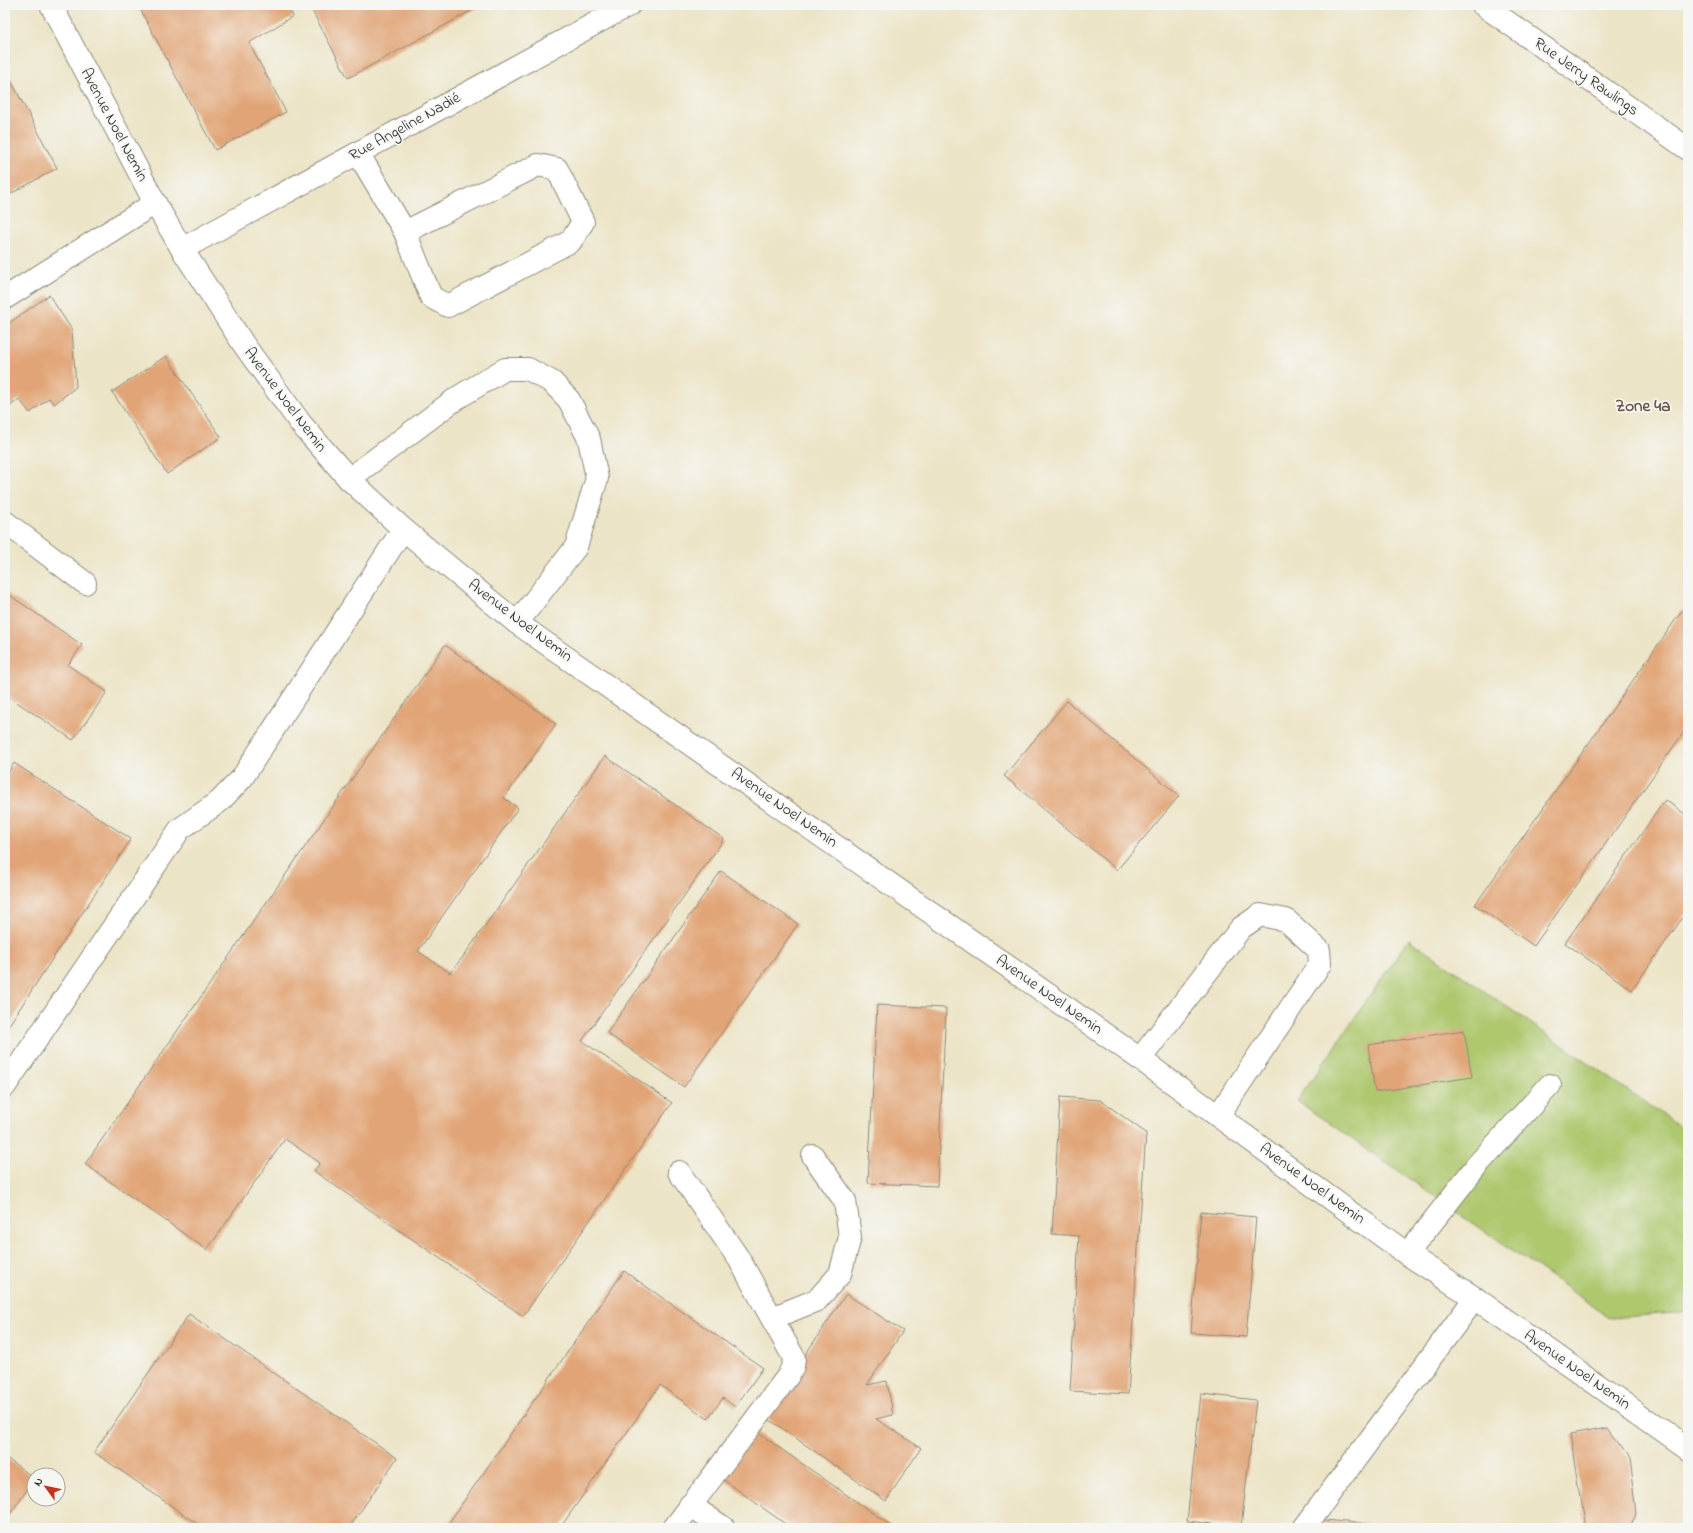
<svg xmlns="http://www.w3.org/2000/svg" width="1693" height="1533" font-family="'Indie Flower',sans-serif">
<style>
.green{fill:#aec86e;stroke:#6c7a4c}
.building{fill:#e1a476}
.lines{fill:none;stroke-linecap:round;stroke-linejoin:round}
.minor-casing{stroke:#8c8878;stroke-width:24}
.minor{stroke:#fff;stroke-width:22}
.labels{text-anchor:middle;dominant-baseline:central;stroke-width:3.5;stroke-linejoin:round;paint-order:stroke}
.street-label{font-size:16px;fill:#2b2b2b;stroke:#f6f6f2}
.neighbourhood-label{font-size:17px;font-weight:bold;fill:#6b5545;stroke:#f6f6f2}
</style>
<rect width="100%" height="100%" fill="#f6f6f2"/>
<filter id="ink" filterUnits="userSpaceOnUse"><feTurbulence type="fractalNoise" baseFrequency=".025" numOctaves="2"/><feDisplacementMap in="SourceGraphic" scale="8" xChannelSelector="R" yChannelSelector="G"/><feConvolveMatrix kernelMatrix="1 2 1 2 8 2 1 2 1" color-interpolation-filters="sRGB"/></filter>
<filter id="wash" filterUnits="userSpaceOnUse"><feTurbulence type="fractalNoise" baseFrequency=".012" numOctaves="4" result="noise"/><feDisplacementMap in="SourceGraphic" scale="16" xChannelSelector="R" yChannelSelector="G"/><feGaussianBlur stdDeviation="0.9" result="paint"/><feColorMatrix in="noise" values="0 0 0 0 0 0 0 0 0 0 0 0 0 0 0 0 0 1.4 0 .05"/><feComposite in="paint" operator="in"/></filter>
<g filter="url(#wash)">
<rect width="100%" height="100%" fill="#ece4c6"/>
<!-- green -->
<path class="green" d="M1409,939L1688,1132V1312L1610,1318L1297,1101Z"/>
<g id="blocks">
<!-- building -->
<g class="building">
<path d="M138,5H287L293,16L249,43L286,112L215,150Z"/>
<path d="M309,5H482L348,78Z"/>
<path d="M5,69L57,168L5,197Z"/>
<path d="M49,295L72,330L76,387L54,404L49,398L30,413L19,399L8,408L5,405V326Z"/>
<path d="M166,356L221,437L167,474L112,392Z"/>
<path d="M5,592L82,645L68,665L107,692L73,740L5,694Z"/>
<path d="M1688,602V726L1534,946L1475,905Z"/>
<path d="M445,645L556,724L504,798L518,808L418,951L450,973L463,957L605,756L724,839L582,1041L672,1103L523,1316L314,1171L320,1163L285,1139L207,1250L85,1164Z"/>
<path d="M1067,701L1179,796L1117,870L1004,776Z"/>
<path d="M14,763L131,839L5,1031V777Z"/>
<path d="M1665,800L1688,816V910L1632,990L1565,943Z"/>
<path d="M721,871L798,924L684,1087L607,1033Z"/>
<path d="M877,1005L946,1008L937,1186L868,1183Z"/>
<path d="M1464,1030L1472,1077L1375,1092L1368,1045Z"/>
<path d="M1060,1097L1100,1100L1146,1133L1128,1394L1070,1391L1079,1236L1052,1234Z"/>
<path d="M1201,1212L1256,1217L1246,1337L1191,1333Z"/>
<path d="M624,1271L763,1368L735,1407L723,1398L708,1419L660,1385L560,1528H445Z"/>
<path d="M846,1294L903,1331L867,1385L887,1381L893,1415L876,1419L921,1448L886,1501L764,1416Z"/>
<path d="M189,1314L397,1458L349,1528H203L94,1452Z"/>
<path d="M1201,1394L1256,1400L1241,1527L1187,1521Z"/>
<path d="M1607,1428L1628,1458L1635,1515L1628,1528H1586L1571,1435Z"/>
<path d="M754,1430L894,1528H791L721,1478Z"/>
<path d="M5,1457L34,1478V1480L5,1521Z"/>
<path d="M1315,1519L1366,1524L1365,1528H1314Z"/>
</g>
</g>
</g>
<g filter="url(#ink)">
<use href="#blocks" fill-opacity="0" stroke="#8c8878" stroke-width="1"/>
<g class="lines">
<defs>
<g id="minor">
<path d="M51,5L155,203L182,249L244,345L301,424L349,479L403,529L517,623L1140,1059L1407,1254L1475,1298L1688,1449"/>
<path d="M1483,5L1688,149"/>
<path d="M358,153L405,232"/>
<path d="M538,165L557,169L583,222L571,241L448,306L431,297L405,232Z"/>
<path d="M182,249L629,5"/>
<path d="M5,298L155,203"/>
<path d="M349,479L457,398L505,369H528L552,382L569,400L589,439L597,478L576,547L517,623"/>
<path d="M5,522L85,583"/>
<path d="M1140,1059L1241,928L1260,915L1286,920L1319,950L1320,964L1218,1116"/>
<path d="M5,1086L180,829L220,801L242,778L403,529"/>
<path d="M1407,1254L1478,1164L1550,1085"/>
<path d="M772,1318L817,1300L840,1274L850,1237L845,1201L813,1156"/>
<path d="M690,1505L724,1528"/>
<path d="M674,1528L788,1376L793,1366L794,1358L739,1259L679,1172"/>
<path d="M1304,1528L1475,1298"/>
</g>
</defs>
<!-- minor casing -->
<use href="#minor" class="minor-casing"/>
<!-- minor -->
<use href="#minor" class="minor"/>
</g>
</g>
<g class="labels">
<!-- street labels -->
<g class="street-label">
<text transform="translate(1586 77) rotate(35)">Rue Jerry Rawlings</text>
<text transform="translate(114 125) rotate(62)">Avenue Noel Nemin</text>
<text transform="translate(405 127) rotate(-29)">Rue Angeline Nadié</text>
<text transform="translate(285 400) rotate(53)">Avenue Noel Nemin</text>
<text transform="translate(520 621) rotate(37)">Avenue Noel Nemin</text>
<text transform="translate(784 808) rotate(35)">Avenue Noel Nemin</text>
<text transform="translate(1049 995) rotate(35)">Avenue Noel Nemin</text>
<text transform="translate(1312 1184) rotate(36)">Avenue Noel Nemin</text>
<text transform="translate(1577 1370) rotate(35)">Avenue Noel Nemin</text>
</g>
<!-- neighbourhood labels -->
<g class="neighbourhood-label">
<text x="1643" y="406">Zone 4a</text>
</g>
</g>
<!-- margin -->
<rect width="1693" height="1533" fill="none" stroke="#f6f6f2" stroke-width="20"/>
<!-- north arrow -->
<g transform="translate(46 1487) rotate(303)"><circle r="19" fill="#f6f6f2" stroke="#a5a5a2"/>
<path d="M0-3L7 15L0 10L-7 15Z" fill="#c8321e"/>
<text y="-6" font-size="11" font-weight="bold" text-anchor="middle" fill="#2b2b2b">N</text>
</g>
</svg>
